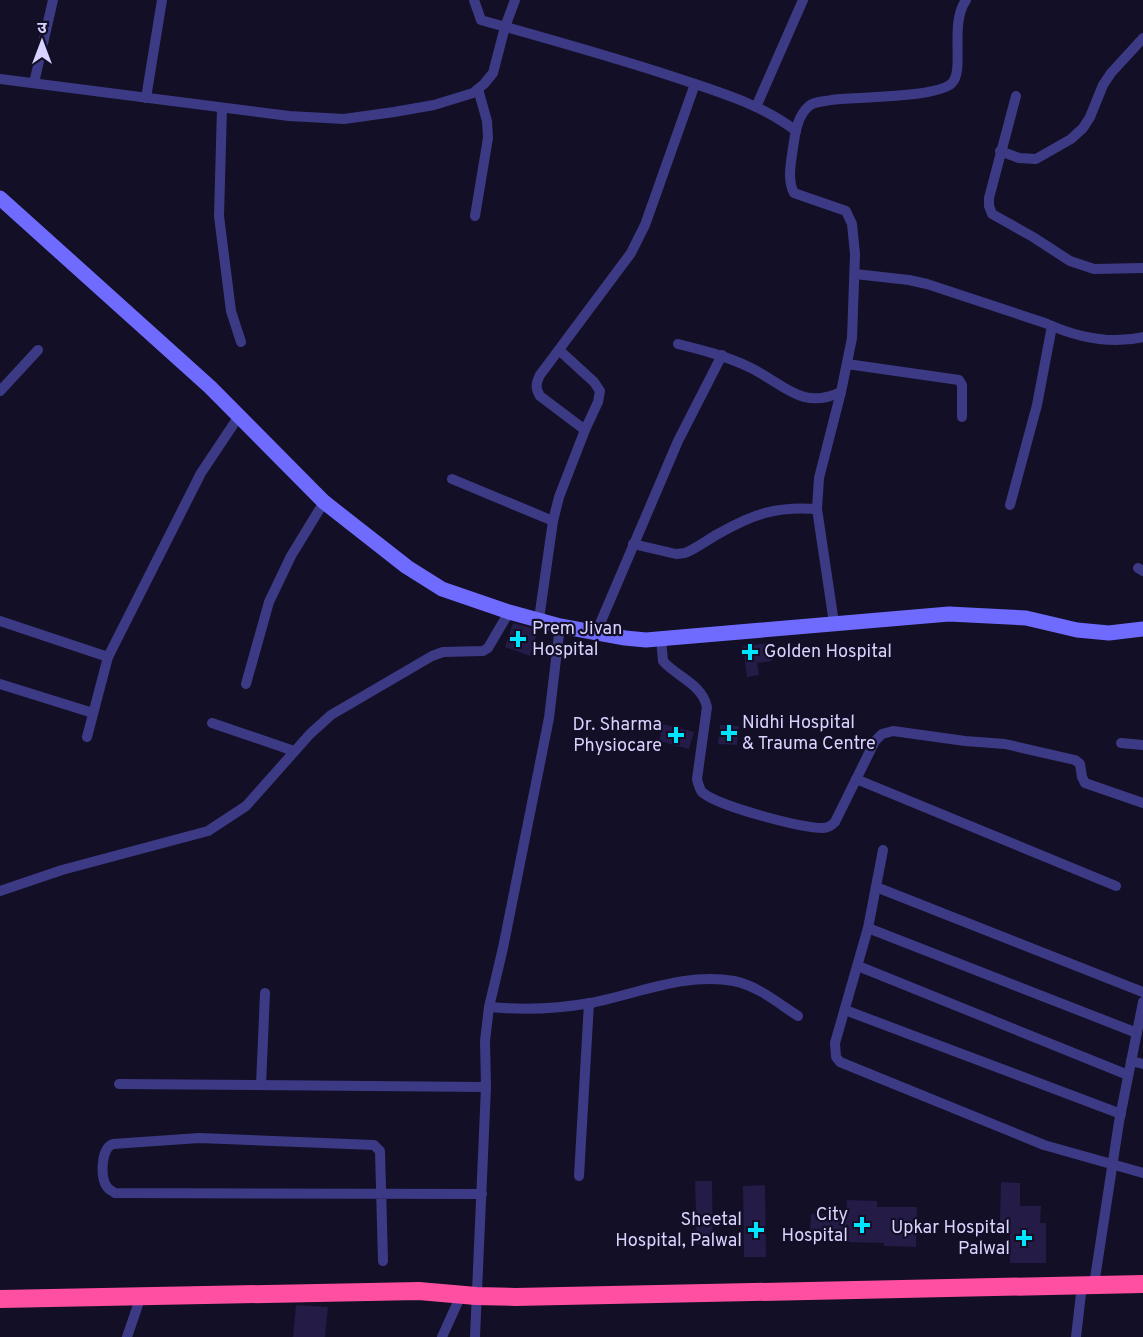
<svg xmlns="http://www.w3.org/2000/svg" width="1143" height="1337" font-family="Overpass,'Noto Sans Devanagari',sans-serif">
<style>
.building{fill:#241b47}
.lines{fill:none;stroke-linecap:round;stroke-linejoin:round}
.street{stroke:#3d3a85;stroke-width:10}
.secondary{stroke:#6f6bff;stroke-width:15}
.highway{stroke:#ff4fa3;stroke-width:18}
.poi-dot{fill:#00e5ff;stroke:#130f26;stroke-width:2}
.labels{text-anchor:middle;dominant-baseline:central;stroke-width:4.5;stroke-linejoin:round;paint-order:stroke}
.poi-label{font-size:18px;fill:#d9d4ff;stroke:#130f26;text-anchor:end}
</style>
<rect width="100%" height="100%" fill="#130f26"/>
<!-- building -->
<g class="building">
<path d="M513,623L538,630L530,656L505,647Z"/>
<path d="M770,643L772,661L757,663L759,675L747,677L743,646Z"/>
<path d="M663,724L694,732L689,749L659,741Z"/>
<path d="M720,725L739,726L737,745L718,744Z"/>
<path d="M695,1181H712L713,1243L697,1244Z"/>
<path d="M1001,1182L1020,1183V1206H1041L1040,1223H1046V1263H1010V1224L1000,1223Z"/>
<path d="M765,1185L766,1257H744L743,1186Z"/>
<path d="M847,1200L877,1201V1207H917L916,1247L884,1246V1243L846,1242V1232L810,1231L811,1214L846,1215Z"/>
<path d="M296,1305L328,1307L325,1337H293Z"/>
</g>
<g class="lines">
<!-- street -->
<g class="street">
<path d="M474,0L481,20C552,40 622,59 692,83C728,95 765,107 796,131"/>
<path d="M0,79L289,116L344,119L394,112L434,105L473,93L484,84L493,73L505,27L515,0"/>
<path d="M34,83L53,0"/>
<path d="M1016,96L989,198V206L992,214L1033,237L1070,261L1094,269L1143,268"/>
<path d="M146,98L162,0"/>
<path d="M756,107L803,0"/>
<path d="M222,108L219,216L231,311L241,342"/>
<path d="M1000,151L1019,158L1036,159L1071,139L1083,128L1090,117L1103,85L1111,73L1143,38"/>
<path d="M475,216L488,138L487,121L478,89"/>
<path d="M855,274L909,280L927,284L1045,323C1076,337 1109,345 1143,337"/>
<path d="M678,344C702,350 726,356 749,367C783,383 801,411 841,392"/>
<path d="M559,350L594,382L600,391L598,402L585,430"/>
<path d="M847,364L959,380L962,385V417"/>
<path d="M0,391L38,350"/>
<path d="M452,479L553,521"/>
<path d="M1010,505L1037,405L1052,326"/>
<path d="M633,544L676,554L685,553C697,548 707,540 718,534C753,514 776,506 817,509"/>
<path d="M1138,568L1143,571"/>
<path d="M539,619L553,521L559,497L585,430L540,396C535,388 536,383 540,375L631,253L645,225L695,84"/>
<path d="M0,621L108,657"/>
<path d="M834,623L817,509L819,478L841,392L852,338L855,254L852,224L846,211L794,193C787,180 791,162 793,148C795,134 797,116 809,106C815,101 823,102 831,100C855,97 937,98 952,83C965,70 949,24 966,0"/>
<path d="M596,633L678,441L722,355"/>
<path d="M661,639L663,661C677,677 702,684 707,707L697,779C698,783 699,788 702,792C717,806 801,828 823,828C828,828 831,826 835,822L875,741L882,734L893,731L965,741L1005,744L1075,760L1080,764L1082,777L1085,783L1143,803"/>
<path d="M0,684L93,713"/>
<path d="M246,684L269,602L291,556L324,502"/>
<path d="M212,723L294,751"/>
<path d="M87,737L108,657L201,473L239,416"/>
<path d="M1121,743L1143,745"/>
<path d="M856,779L1116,886"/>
<path d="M883,850L868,928L835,1043L836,1057L840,1062L1044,1145L1143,1173"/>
<path d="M876,887L1143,992"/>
<path d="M0,891L62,870L208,831L246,806L310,734L331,715L432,656L443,652L483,651L488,648L509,612"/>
<path d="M868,928L1137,1033"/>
<path d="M858,966L1128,1075"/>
<path d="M489,1007C522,1010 557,1009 590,1003C638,994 684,972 734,981C758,986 778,1003 798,1016"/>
<path d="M845,1010L1121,1114"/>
<path d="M1131,1061L1143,1064"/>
<path d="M119,1084L486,1087"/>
<path d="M261,1085L265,993"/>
<path d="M579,1176L589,1003"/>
<path d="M383,1261L380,1151L374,1145L199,1138L113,1144C101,1148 100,1177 107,1187C109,1190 112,1191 115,1193L482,1194"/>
<path d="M1094,1285L1119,1122L1143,1002"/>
<path d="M127,1337L141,1296"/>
<path d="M442,1337L461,1295"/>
<path d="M475,1337L486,1087L485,1041L489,1007L503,948L549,718L560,626"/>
<path d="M1076,1337L1082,1285"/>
</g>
<!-- secondary -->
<path class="secondary" d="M0,198L210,387L324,502L407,567L442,589L509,612L560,626L625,638L646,640L949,614L1026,618L1077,630L1109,633L1143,629"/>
<!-- highway -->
<path class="highway" d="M0,1299L419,1291L476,1296L515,1297L1143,1284"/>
</g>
<!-- markers -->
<g class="poi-dot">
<path d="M515 630h6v6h6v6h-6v6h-6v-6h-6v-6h6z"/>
<path d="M747 643h6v6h6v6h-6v6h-6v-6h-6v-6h6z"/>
<path d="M726 724h6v6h6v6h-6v6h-6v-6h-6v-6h6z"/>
<path d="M673 726h6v6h6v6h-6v6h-6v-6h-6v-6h6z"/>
<path d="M859 1216h6v6h6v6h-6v6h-6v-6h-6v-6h6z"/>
<path d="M753 1221h6v6h6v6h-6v6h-6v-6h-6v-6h6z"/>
<path d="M1021 1229h6v6h6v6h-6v6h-6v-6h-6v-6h6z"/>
</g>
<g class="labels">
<!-- poi labels -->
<g class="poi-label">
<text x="532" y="629" text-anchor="start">Prem Jivan<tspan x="532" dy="21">Hospital</tspan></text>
<text x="764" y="652" text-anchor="start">Golden Hospital</text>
<text x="742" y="723" text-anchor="start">Nidhi Hospital<tspan x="742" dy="21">&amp; Trauma Centre</tspan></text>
<text x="662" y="725">Dr. Sharma<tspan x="662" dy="21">Physiocare</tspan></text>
<text x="848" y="1215">City<tspan x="848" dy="21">Hospital</tspan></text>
<text x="742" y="1220">Sheetal<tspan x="742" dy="21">Hospital, Palwal</tspan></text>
<text x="1010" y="1228">Upkar Hospital<tspan x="1010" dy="21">Palwal</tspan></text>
</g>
</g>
<!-- north arrow -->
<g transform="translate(42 42)" stroke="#130f26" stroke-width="4.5" paint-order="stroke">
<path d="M0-4.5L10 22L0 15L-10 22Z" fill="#d9d4ff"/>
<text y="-9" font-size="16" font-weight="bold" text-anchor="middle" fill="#d9d4ff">उ</text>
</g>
</svg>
